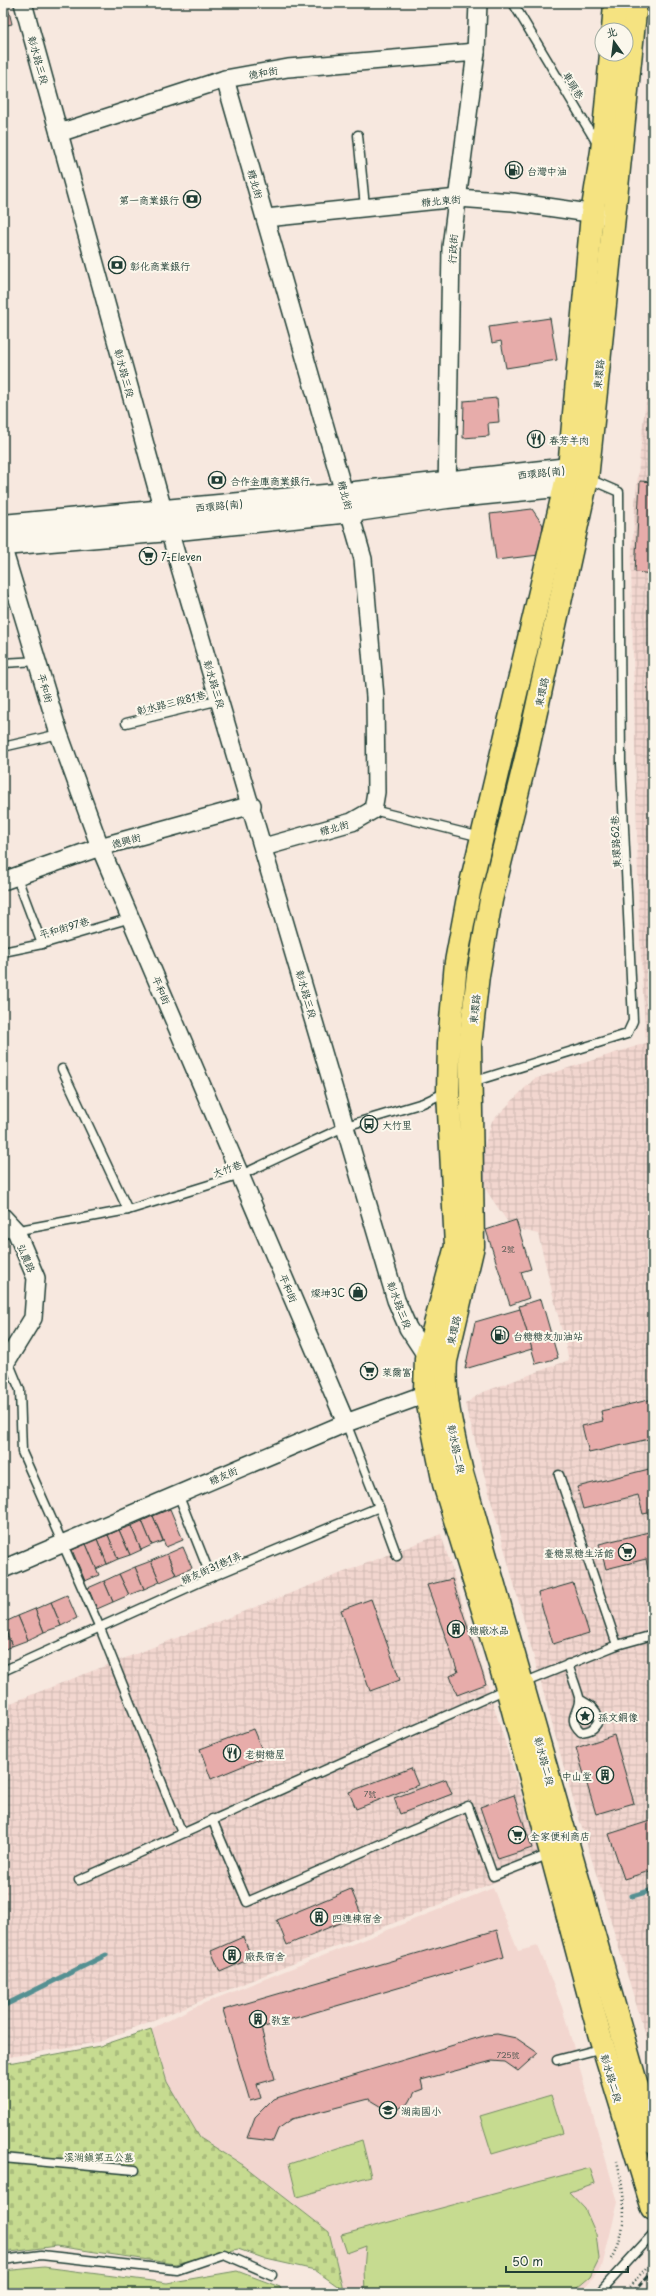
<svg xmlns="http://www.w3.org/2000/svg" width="656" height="2296" font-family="'Playpen Sans','LXGW WenKai TC',sans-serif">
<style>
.built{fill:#f2d6cf}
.industrial{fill:url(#industrial-grid)}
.green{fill:#c6db90;stroke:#728c62}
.cemetery{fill:url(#cemetery-stones);stroke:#728c62}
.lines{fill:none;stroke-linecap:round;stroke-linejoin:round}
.stream{stroke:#549092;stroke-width:5}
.building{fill:#e7acaa;stroke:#1f3d34}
.lane-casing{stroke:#1f3d34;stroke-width:11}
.street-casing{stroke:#1f3d34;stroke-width:20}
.secondary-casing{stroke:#1f3d34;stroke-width:25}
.primary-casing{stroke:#1f3d34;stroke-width:25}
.path{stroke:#1f3d34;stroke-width:2.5;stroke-dasharray:1 3;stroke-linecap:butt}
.lane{stroke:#fbf7ec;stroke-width:8}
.street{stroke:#fbf7ec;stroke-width:17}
.secondary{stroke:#fbf7ec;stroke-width:22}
.primary{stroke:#f5e381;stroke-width:22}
.rail{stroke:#1f3d34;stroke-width:3;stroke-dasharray:6 3;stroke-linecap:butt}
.labels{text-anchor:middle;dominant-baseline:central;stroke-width:4;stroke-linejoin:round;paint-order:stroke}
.number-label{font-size:8px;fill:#515952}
.street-label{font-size:10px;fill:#1f3d34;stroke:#fbf7ec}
.poi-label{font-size:10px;fill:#1f3d34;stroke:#fbf7ec;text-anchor:start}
.park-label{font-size:10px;fill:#405d46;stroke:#fbf7ec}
</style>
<defs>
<pattern id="industrial-grid" width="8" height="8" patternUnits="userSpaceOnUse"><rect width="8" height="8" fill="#f2d6cf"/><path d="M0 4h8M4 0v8" fill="none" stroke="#cfb9b2"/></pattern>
<pattern id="cemetery-stones" width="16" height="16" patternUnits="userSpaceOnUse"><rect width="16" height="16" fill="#c6db90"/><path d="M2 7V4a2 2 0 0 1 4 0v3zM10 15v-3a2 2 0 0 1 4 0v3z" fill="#aabd7d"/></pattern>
</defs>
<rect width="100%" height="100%" fill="#f7e8df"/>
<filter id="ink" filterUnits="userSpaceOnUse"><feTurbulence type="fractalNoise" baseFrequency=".025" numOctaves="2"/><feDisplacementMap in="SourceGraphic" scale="8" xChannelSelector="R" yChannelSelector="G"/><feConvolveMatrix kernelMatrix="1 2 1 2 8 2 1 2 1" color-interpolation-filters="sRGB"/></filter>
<g filter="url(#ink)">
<!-- built -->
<path class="built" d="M493,1888L518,1951L538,1946L562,2007L618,2202L602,2267L580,2293H344L329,2232L243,2165L200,2138L167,2082L151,2029L192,2008Z"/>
<!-- industrial -->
<g class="industrial">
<path d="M653,354V2059L567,1779L465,1404L481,1393L569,1360L538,1234L511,1227L486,1190L483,1176V1151L492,1121L534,1079L646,1043L639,923L631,566L635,505L643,423Z"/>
<path d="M441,1534L542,1863L99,2042L3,2058V1706Z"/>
</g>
<!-- green -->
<g class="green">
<path d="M551,2095L563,2133L492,2154L480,2116Z"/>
<path d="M362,2140L371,2176L297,2197L289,2164Z"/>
<path d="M590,2168L595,2183L569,2192L585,2209L596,2234L599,2259L590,2277L571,2293H365L364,2270L366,2246L347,2253L341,2235Z"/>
<path d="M44,2267L167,2283L237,2271L280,2287L283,2293H3V2271Z"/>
</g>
<!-- cemetery -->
<path class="cemetery" d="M151,2029L167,2082L200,2138L243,2165L329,2232L343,2290L315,2270L266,2259L238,2249L175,2264L56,2246L3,2253V2064L100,2046Z"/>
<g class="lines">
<!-- stream -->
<g class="stream">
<path d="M632,1896L653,1890"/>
<path d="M3,2006L106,1955"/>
</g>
</g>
<!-- building -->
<g class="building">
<path d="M3,3H7L12,24L3,26Z"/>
<path d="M550,318L557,360L506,368L501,341L492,343L489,327Z"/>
<path d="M497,398L499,422L488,423L489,436L463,438L464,401Z"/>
<path d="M640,481L653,482V574L635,572Z"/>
<path d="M532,509L543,525L539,555L496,560L490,514Z"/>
<path d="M516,1220L531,1269L521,1272L529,1298L510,1305L486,1230Z"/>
<path d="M541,1299L558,1358L536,1364L519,1306Z"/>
<path d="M520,1309L532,1349L465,1369L475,1322Z"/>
<path d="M653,1399V1438L589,1453L582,1426L603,1421L601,1411Z"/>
<path d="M653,1468V1512L643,1514L638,1495L583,1509L577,1487Z"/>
<path d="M170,1509L183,1540L166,1547L153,1516Z"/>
<path d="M153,1516L163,1541L152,1545L142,1521Z"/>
<path d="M142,1521L152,1545L141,1550L131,1526Z"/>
<path d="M131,1526L141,1550L130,1555L119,1530Z"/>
<path d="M119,1530L130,1555L118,1559L108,1535Z"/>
<path d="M653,1531V1569L648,1570L646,1559L606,1569L599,1544Z"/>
<path d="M108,1535L118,1559L107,1564L97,1539Z"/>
<path d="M97,1539L107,1564L96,1569L86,1544Z"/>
<path d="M86,1544L99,1575L85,1581L72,1550Z"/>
<path d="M183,1547L192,1568L176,1575L167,1554Z"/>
<path d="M167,1554L176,1575L160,1582L151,1561Z"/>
<path d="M151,1561L160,1582L144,1589L135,1567Z"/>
<path d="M135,1567L144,1589L129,1595L119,1574Z"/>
<path d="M119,1574L129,1595L113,1602L104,1581Z"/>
<path d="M452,1579L486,1684L457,1695L450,1676L458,1672L427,1585Z"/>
<path d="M104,1581L113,1602L97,1609L88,1588Z"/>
<path d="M573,1583L589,1633L553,1644L538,1593Z"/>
<path d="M67,1595L77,1618L61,1626L51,1602Z"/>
<path d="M371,1599L400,1680L370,1691L341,1610Z"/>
<path d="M51,1602L61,1626L44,1632L35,1609Z"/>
<path d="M35,1609L44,1632L28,1640L18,1616Z"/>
<path d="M18,1616L28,1640L12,1646L3,1623Z"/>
<path d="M3,1626L12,1646L3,1650Z"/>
<path d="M253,1729L265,1757L211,1779L200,1749Z"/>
<path d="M614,1735L634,1803L596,1814L576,1748Z"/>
<path d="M411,1768L418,1785L356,1809L349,1792Z"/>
<path d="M446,1779L452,1794L400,1814L394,1798Z"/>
<path d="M514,1795L532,1848L498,1859L480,1807Z"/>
<path d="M653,1820V1870L624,1879L609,1834Z"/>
<path d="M351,1889L361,1914L287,1945L277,1920Z"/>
<path d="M497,1930L504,1957L261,2028L275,2079L257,2084L261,2098L250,2101L223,2010Z"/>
<path d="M243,1937L252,1958L220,1972L211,1951Z"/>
<path d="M497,2034L516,2038L538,2053L518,2071L505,2062L492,2061L421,2080L423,2089L415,2092L409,2103L398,2109L384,2108L369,2099L292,2119L278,2129L273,2141L247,2138L255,2117L273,2099L487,2035Z"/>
</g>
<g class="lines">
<defs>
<g id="lane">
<path d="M513,3L598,145"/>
<path d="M358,135L365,207"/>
<path d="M3,663L38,661"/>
<path d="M126,723L220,700"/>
<path d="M3,747L59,734"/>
<path d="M373,810L481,837"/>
<path d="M16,875L42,944"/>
<path d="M3,952L42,944L131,918"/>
<path d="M62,1069L128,1210"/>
<path d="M472,1082L627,1034L633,1021L621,764L619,492L589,479"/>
<path d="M3,1233L128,1210L241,1175L346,1126L423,1103L446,1092"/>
<path d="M8,1361L20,1390L22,1452L100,1628L182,1833"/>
<path d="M346,1423L379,1507"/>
<path d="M559,1475L617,1645"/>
<path d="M178,1494L211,1577"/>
<path d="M568,1664C571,1674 576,1686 579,1697C581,1712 565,1717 581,1732C591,1731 594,1729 599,1720L596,1712L592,1707L579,1699"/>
<path d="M3,1671L211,1577L379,1507L397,1556"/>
<path d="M523,1683L617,1645L653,1635"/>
<path d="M212,1819L247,1902L468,1806L493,1876L550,1854"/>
<path d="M79,1880L506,1689"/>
<path d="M557,2060L603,2048"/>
<path d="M3,2158L135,2170"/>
<path d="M3,2260L41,2255L177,2270L224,2254L272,2275"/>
<path d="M599,2293L653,2234"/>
</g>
<g id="street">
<path d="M23,3L163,510L396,1300L408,1328L431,1363"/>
<path d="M225,79L363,559L375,697L376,792L373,810L352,822L264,847"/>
<path d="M59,133L225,79L288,68L476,52"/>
<path d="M266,218L458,198L513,202L603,215"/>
<path d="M447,495L451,247L476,52L478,3"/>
<path d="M3,549L59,734L100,847L346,1423"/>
<path d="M3,881L100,847L252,805"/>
<path d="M3,1217L16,1231L36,1278L33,1318L3,1367"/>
<path d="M3,1569L346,1423L437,1390"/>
</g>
<g id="secondary">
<path d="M3,526L346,494L569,469L584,477"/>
<path d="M3,544L169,530L350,511L447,497L566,485L582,480"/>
</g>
<g id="primary">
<path d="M636,3L587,479L525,762L491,900L478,975L470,1045L473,1246L446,1361C443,1399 454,1436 462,1473L653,2142"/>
<path d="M613,30L615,3"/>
<path d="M611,54L602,151L592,214L569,469L469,892L456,962L449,1043L448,1092L456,1246L426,1358L425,1390L444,1484L507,1688L599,2033L653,2209"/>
</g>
</defs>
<!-- lane casing -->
<use href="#lane" class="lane-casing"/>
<!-- street casing -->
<use href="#street" class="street-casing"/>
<!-- secondary casing -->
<use href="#secondary" class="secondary-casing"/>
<!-- primary casing -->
<use href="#primary" class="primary-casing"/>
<!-- path -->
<g class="path">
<path d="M612,2259C629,2228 625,2194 617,2161"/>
<path d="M304,2293L317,2288L319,2293"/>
<path d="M583,2293L588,2287"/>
<path d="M624,2293L653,2260"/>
</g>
<!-- lane -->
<use href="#lane" class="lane"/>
<!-- street -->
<use href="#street" class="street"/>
<!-- secondary -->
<use href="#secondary" class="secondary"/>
<!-- primary -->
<use href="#primary" class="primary"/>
<!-- rail -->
<path class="rail" d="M633,2293L653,2270"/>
</g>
</g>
<!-- icons -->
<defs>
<symbol id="fuel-ring" viewBox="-11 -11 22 22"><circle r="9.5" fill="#fbf7ec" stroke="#1f3d34" stroke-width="1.5"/><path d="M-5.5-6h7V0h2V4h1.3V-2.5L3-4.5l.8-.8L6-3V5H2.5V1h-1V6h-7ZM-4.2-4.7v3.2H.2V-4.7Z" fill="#1f3d34"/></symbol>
<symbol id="bank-ring" viewBox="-11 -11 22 22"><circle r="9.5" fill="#fbf7ec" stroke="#1f3d34" stroke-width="1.5"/><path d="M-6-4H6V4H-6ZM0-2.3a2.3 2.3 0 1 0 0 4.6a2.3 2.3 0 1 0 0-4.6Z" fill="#1f3d34"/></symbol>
<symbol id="restaurant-ring" viewBox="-11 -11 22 22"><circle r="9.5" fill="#fbf7ec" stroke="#1f3d34" stroke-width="1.5"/><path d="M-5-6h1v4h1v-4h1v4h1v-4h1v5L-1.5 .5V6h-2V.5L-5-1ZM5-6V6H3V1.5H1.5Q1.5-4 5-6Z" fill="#1f3d34"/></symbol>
<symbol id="supermarket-ring" viewBox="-11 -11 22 22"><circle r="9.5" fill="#fbf7ec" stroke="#1f3d34" stroke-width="1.5"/><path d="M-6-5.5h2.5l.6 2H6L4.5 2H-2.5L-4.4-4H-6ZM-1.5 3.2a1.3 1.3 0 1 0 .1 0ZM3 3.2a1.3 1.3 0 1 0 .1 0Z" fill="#1f3d34"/></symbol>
<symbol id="bus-ring" viewBox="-11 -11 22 22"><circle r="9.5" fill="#fbf7ec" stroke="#1f3d34" stroke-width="1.5"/><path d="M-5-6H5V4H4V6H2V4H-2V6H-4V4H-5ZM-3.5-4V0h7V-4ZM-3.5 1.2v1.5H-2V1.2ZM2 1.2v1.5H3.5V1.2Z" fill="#1f3d34"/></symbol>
<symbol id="shop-ring" viewBox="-11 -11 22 22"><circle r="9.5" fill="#fbf7ec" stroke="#1f3d34" stroke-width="1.5"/><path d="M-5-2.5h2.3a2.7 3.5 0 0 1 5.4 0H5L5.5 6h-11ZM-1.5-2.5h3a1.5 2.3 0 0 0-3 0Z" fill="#1f3d34"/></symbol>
<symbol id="building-ring" viewBox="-11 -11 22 22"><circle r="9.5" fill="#fbf7ec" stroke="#1f3d34" stroke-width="1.5"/><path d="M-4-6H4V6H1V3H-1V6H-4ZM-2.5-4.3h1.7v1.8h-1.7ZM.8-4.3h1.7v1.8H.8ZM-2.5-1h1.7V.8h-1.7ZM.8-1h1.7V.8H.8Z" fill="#1f3d34"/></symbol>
<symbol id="sight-ring" viewBox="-11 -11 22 22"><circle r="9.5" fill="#fbf7ec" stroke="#1f3d34" stroke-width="1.5"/><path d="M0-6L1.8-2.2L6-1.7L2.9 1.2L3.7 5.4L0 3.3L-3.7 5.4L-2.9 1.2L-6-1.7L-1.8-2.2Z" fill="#1f3d34"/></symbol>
<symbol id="school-ring" viewBox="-11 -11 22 22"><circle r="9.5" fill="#fbf7ec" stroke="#1f3d34" stroke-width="1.5"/><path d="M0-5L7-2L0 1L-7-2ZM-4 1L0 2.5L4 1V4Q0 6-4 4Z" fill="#1f3d34"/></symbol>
</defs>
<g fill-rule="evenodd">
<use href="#fuel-ring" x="504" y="160" width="20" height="20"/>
<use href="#bank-ring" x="182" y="189" width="20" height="20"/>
<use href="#bank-ring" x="107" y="255" width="20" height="20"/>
<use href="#restaurant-ring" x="526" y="429" width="20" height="20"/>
<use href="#bank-ring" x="207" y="470" width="20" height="20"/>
<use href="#supermarket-ring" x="138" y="546" width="20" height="20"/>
<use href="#bus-ring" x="359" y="1114" width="20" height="20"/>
<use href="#shop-ring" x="348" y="1282" width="20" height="20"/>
<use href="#fuel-ring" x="490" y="1325" width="20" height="20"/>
<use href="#supermarket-ring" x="359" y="1361" width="20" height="20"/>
<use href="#supermarket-ring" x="617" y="1542" width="20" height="20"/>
<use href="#building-ring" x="446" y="1619" width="20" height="20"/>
<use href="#sight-ring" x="575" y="1706" width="20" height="20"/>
<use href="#restaurant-ring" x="222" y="1743" width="20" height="20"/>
<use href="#building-ring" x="595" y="1765" width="20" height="20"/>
<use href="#supermarket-ring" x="507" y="1825" width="20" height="20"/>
<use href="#building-ring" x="309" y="1907" width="20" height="20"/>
<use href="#building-ring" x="222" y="1945" width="20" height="20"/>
<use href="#building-ring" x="248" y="2009" width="20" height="20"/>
<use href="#school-ring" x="378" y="2100" width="20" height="20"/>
</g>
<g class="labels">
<!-- number labels -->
<g class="number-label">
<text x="508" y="1249">2號</text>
<text x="370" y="1794">7號</text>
<text x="508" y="2055">725號</text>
</g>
<!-- street labels -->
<g class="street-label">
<text transform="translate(39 60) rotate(74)">彰水路三段</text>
<text transform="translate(263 72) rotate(-10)">德和街</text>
<text transform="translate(574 85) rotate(59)">車頭巷</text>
<text transform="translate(256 184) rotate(74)">糖北街</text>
<text transform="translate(441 200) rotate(-5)">糖北東街</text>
<text transform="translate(452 249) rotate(-86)">行政街</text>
<text transform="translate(125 373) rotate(75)">彰水路三段</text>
<text transform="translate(598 374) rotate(-84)">東環路</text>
<text transform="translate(541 472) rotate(-6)">西環路(南)</text>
<text transform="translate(346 495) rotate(75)">糖北街</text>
<text transform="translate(219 505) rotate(-5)">西環路(南)</text>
<text transform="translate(215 684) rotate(73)">彰水路三段</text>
<text transform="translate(46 688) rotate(74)">平和街</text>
<text transform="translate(541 692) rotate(-78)">東環路</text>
<text transform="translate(171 702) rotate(-14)">彰水路三段81巷</text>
<text transform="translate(334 827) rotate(-15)">糖北街</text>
<text transform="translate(126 840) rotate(-15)">德興街</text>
<text transform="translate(615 842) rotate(-93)">東環路62巷</text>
<text transform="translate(64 927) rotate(-16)">平和街97巷</text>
<text transform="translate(162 990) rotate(67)">平和街</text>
<text transform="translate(307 994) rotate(74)">彰水路三段</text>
<text transform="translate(474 1009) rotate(-84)">東環路</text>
<text transform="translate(227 1168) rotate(-19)">大竹巷</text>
<text transform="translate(27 1258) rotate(67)">弘農路</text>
<text transform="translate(289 1288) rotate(67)">平和街</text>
<text transform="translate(400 1305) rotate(69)">彰水路三段</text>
<text transform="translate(453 1330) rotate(-77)">東環路</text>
<text transform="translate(457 1449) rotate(78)">彰水路二段</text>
<text transform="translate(223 1475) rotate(-23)">糖友街</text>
<text transform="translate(211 1567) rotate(-24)">糖友街31巷1弄</text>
<text transform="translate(545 1761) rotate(75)">彰水路二段</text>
<text transform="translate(612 2078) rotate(73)">彰水路二段</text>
</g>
<!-- poi labels -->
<g class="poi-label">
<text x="527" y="170">台灣中油</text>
<text x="179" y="199" text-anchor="end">第一商業銀行</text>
<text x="130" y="265">彰化商業銀行</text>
<text x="549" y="439">春芳羊肉</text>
<text x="230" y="480">合作金庫商業銀行</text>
<text x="161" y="556">7-Eleven</text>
<text x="382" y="1124">大竹里</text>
<text x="345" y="1292" text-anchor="end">燦坤3C</text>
<text x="513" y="1335">台糖糖友加油站</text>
<text x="382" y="1371">萊爾富</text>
<text x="614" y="1552" text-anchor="end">臺糖黑糖生活館</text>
<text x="469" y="1629">糖廠冰品</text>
<text x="598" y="1716">孫文銅像</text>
<text x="245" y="1753">老樹糖屋</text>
<text x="592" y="1775" text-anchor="end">中山堂</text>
<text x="530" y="1835">全家便利商店</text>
<text x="332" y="1917">四連棟宿舍</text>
<text x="245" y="1955">廠長宿舍</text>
<text x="271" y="2019">教室</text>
<text x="401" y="2110">湖南國小</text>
</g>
<!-- park labels -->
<g class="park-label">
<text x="99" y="2156">溪湖鎮第五公墓</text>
</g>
</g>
<!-- margin -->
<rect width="656" height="2296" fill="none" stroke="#fbf7ec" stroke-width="16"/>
<rect x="8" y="8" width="640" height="2280" fill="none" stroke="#1f3d34" stroke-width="1.5" filter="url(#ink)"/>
<!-- north arrow -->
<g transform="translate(614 42) rotate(346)"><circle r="19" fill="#fbf7ec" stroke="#a3ada2"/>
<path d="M0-3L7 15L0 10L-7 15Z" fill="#1f3d34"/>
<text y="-6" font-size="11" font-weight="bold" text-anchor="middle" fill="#1f3d34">北</text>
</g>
<!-- scale -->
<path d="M506 2266v6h122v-6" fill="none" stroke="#1f3d34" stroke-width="2"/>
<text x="512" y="2266" font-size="12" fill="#1f3d34" stroke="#fbf7ec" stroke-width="3" paint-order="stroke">50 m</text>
</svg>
